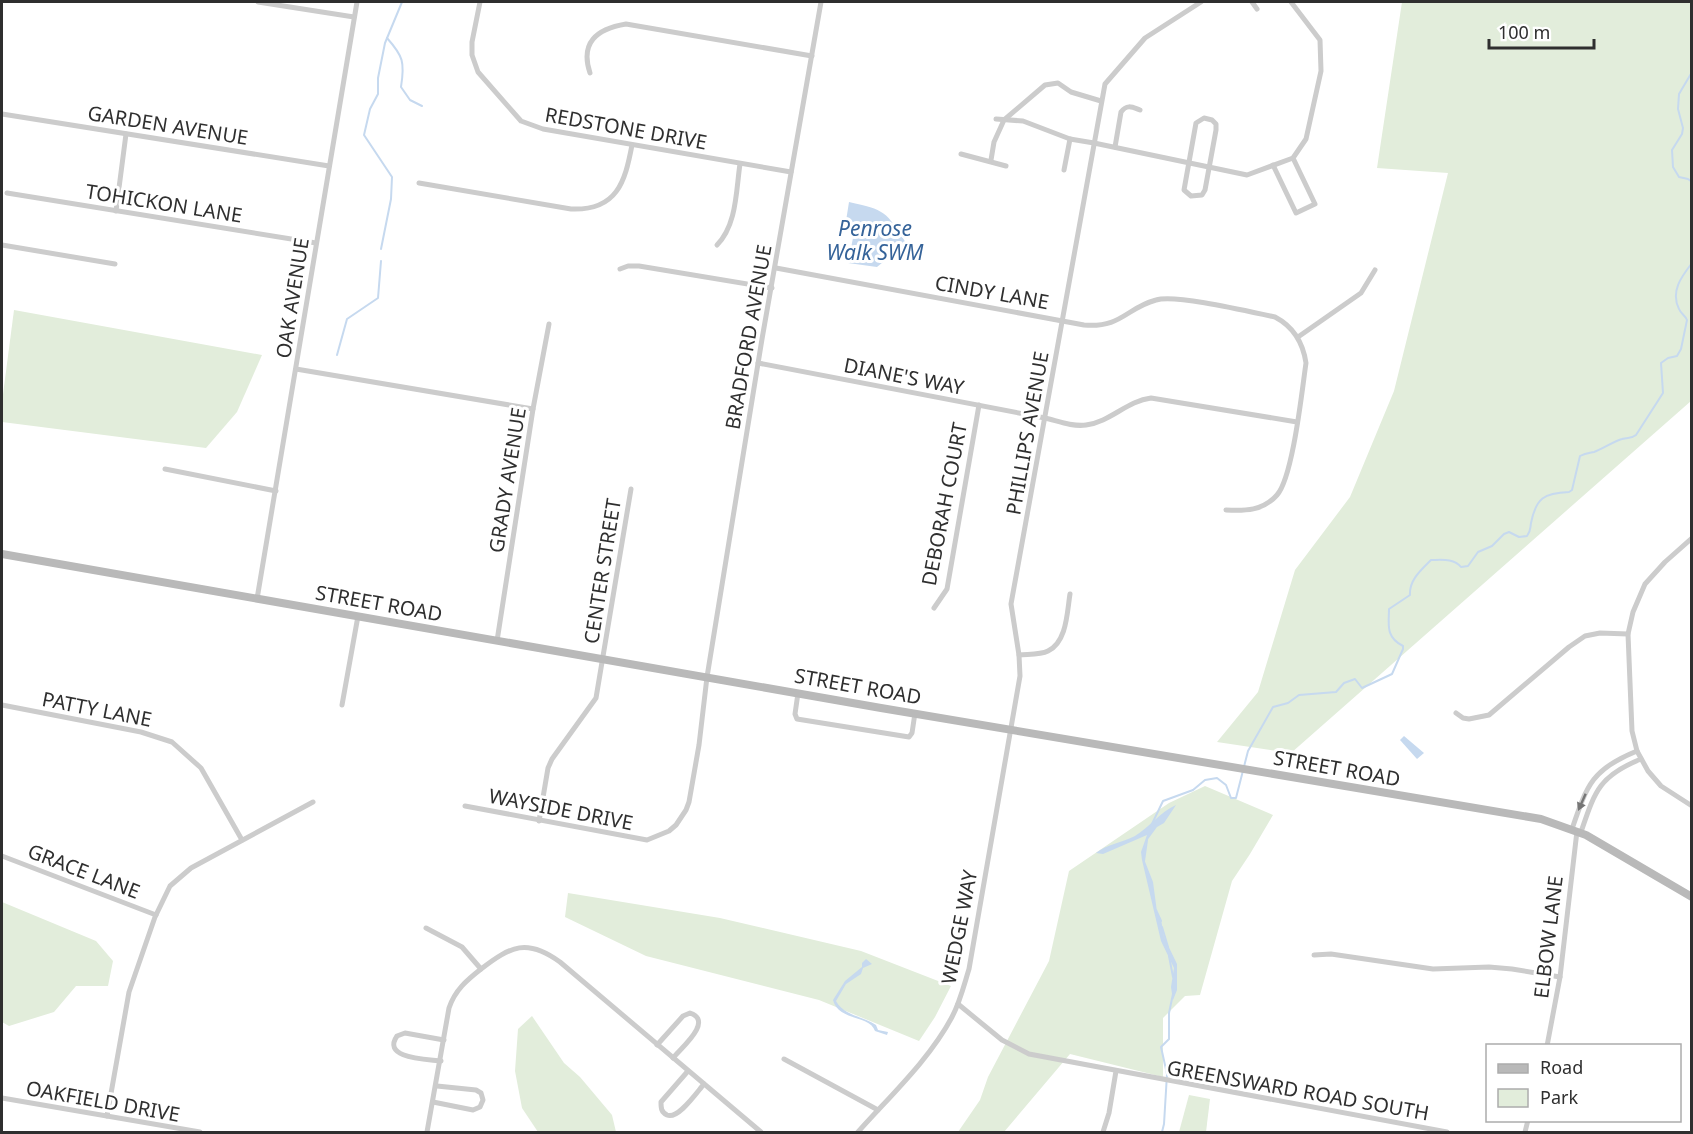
<svg xmlns="http://www.w3.org/2000/svg" width="1693" height="1134" font-family="'Noto Sans',sans-serif">
<style>
.green{fill:#e2eddb}
.water{fill:#c6d9ef}
.lines{fill:none;stroke-linecap:round;stroke-linejoin:round}
.stream{stroke:#c6d9ef;stroke-width:2}
.street{stroke:#ccc;stroke-width:5}
.secondary{stroke:#b9b9b9;stroke-width:8}
.oneway{fill:#767676}
.labels{text-anchor:middle;dominant-baseline:central;stroke-width:6;stroke-linejoin:round;paint-order:stroke}
.street-label{font-size:20px;fill:#2f2f2f;stroke:#fff}
.water-label{font-size:21px;font-style:italic;fill:#356399;stroke:#fff}
</style>
<rect width="100%" height="100%" fill="#fff"/>
<!-- green -->
<g class="green">
<path d="M1402,2H1691V401L1291,753L1217,742L1258,692L1295,570L1350,497L1394,391L1448,173L1377,168Z"/>
<path d="M14,310L262,355L237,412L206,448L2,422V402Z"/>
<path d="M1205,786L1273,815L1250,854L1232,881L1200,995L1185,996L1163,1018V1077L1070,1054L1004,1132H958L980,1100L988,1077L1049,961L1069,871L1169,803Z"/>
<path d="M568,893L720,918L861,951L951,986L935,1017L919,1041L819,1000L646,956L565,917Z"/>
<path d="M2,902L96,941L113,961L108,986H76L54,1012L9,1026L2,1022Z"/>
<path d="M532,1016L564,1063L580,1077L612,1115L616,1132H538L522,1108L515,1071L518,1029Z"/>
<path d="M1189,1095L1210,1099L1206,1132H1179Z"/>
</g>
<!-- water -->
<g class="water">
<path d="M849,202C885,210 886,211 906,243L877,267L848,263L854,233L846,221Z"/>
<path d="M1404,736L1424,753L1417,759L1400,740Z"/>
<path d="M1176,805L1164,823L1157,827L1146,842L1144,859L1153,882L1157,912L1161,919L1164,937L1177,964V990L1173,1000L1171,987L1174,968L1161,941L1142,860L1141,852L1147,835L1103,854L1096,853C1107,844 1122,843 1135,836C1150,827 1160,812 1176,805Z"/>
<path d="M866,959L872,964L863,968L861,974L846,984L836,1001C844,1016 863,1016 876,1025L878,1030L888,1032L887,1035L875,1031C870,1015 838,1021 833,1000L845,981L862,967V963Z"/>
</g>
<g class="lines">
<!-- stream -->
<g class="stream">
<path d="M387,38C403,56 405,62 401,87L410,100L422,106"/>
<path d="M1692,43V47"/>
<path d="M1692,72L1679,94L1678,109L1683,128L1682,134L1672,150L1673,167L1679,177L1688,179L1692,182"/>
<path d="M381,249L391,199L392,177L364,135L370,109L378,94V78L385,43L402,2"/>
<path d="M337,355L347,319L378,298L381,261"/>
<path d="M1151,826L1163,801L1193,790L1205,780L1217,778L1226,785L1231,798H1236L1248,751L1273,707L1288,703L1299,695L1336,692L1344,683L1355,679L1362,688L1392,674L1403,649V646C1385,637 1389,624 1389,609L1410,595C1409,580 1421,570 1431,560C1441,560 1454,558 1461,567L1468,566L1478,552L1492,546L1504,534L1509,532L1519,537L1527,536C1531,531 1530,529 1531,523C1536,498 1544,493 1569,492L1572,490L1580,456C1585,453 1588,453 1594,452C1603,449 1612,442 1622,439C1628,437 1631,439 1636,435L1663,393L1661,363L1668,358L1677,356L1681,349L1687,320C1685,315 1681,314 1679,309C1670,291 1682,276 1692,263"/>
<path d="M1144,861L1147,840"/>
<path d="M1156,910L1161,921"/>
<path d="M1162,927L1168,947"/>
<path d="M1169,956L1173,977"/>
<path d="M1162,1132L1164,1124L1167,1074L1161,1047L1169,1039V1013L1173,994"/>
</g>
<!-- street -->
<g class="street">
<path d="M258,2L354,17"/>
<path d="M480,2L472,42V55L478,72L521,121L543,129L791,172"/>
<path d="M1252,2L1257,9"/>
<path d="M590,73C580,43 596,29 626,24L812,56"/>
<path d="M2,114L329,166"/>
<path d="M1204,118L1212,120L1216,124V130L1205,190L1202,195L1191,196L1184,190L1196,123Z"/>
<path d="M996,119L1023,121L1070,139L1094,143L1247,175L1293,158L1306,139L1321,71L1320,40L1291,2"/>
<path d="M1115,147L1121,112C1127,104 1132,107 1140,110"/>
<path d="M961,154L1006,166"/>
<path d="M991,160L994,142L1004,120L1045,85L1058,83L1071,92L1101,101"/>
<path d="M1273,165L1296,213L1315,204L1293,158"/>
<path d="M1064,170L1070,139"/>
<path d="M419,183L571,209C617,211 625,182 632,145"/>
<path d="M7,193L316,243"/>
<path d="M116,211L126,134"/>
<path d="M2,245L115,264"/>
<path d="M717,245C737,225 736,190 740,164"/>
<path d="M776,268L1084,325C1122,328 1126,308 1156,300C1176,294 1251,312 1275,317C1294,327 1303,343 1306,363C1302,390 1293,477 1277,495C1263,511 1245,511 1226,510"/>
<path d="M620,269L628,266H639L772,288"/>
<path d="M1298,337L1361,293L1375,270"/>
<path d="M758,363L1045,418C1058,421 1072,427 1086,425C1110,422 1127,401 1151,398L1297,422"/>
<path d="M296,369L533,409"/>
<path d="M165,469L276,491"/>
<path d="M1692,538L1665,562L1645,584L1633,612L1628,634L1632,731L1637,751L1648,771L1661,786L1692,806"/>
<path d="M257,599L357,2"/>
<path d="M934,608L947,589L979,405"/>
<path d="M497,641L533,409L549,324"/>
<path d="M1019,655C1028,654 1040,655 1048,651C1067,642 1067,612 1070,594"/>
<path d="M798,693L795,714L797,719L909,737L912,733L915,713"/>
<path d="M2,705L141,732L172,742L201,768L242,840"/>
<path d="M342,705L358,616"/>
<path d="M1456,713L1463,718L1469,719L1489,715L1569,647L1585,636L1600,633L1628,634"/>
<path d="M465,806L647,840L669,831L676,825L686,810L689,802L699,745L707,677L762,339L821,2"/>
<path d="M539,821L548,768L552,759L596,698L631,489"/>
<path d="M1572,829C1587,785 1592,769 1637,751"/>
<path d="M1581,832C1595,791 1599,776 1641,759"/>
<path d="M2,856L156,915"/>
<path d="M426,928L462,947L481,969"/>
<path d="M1314,955L1331,954L1433,969L1489,967L1512,969L1560,977"/>
<path d="M958,1004L1002,1040L1029,1054L1447,1132"/>
<path d="M657,1045L683,1016L690,1013C714,1021 681,1048 673,1058"/>
<path d="M1547,1046L1560,977L1577,831"/>
<path d="M784,1059L878,1110"/>
<path d="M441,1061C428,1059 381,1059 397,1036L405,1033L444,1040"/>
<path d="M688,1071L661,1102C661,1108 661,1112 667,1115C678,1120 697,1092 704,1084"/>
<path d="M2,1098L200,1132"/>
<path d="M433,1102L473,1110L480,1107L483,1100L481,1093L476,1090L437,1086"/>
<path d="M107,1116L129,992L155,917L170,886L191,868L313,802"/>
<path d="M427,1132L449,1008C455,990 467,980 481,969C511,946 527,938 560,962L761,1132"/>
<path d="M858,1132C890,1096 929,1060 952,1017C960,1002 964,985 969,969L1020,676L1019,655L1011,604L1105,84L1145,38L1201,2"/>
<path d="M1103,1132L1109,1113L1116,1071"/>
<path d="M1525,1132L1528,1120"/>
</g>
<!-- secondary -->
<path class="secondary" d="M2,554L881,708L1541,819L1586,835L1692,897"/>
</g>
<!-- one-way arrows -->
<defs><path id="oneway-solid" d="M-6-.8H1V-3.2L6.5 0L1 3.2V.8H-6Z" transform="scale(1.5)"/></defs>
<use class="oneway" href="#oneway-solid" transform="translate(1582 802) rotate(114)"/>
<g class="labels">
<!-- street labels -->
<g class="street-label">
<text transform="translate(168 125) rotate(9)">GARDEN AVENUE</text>
<text transform="translate(626 128) rotate(10)">REDSTONE DRIVE</text>
<text transform="translate(164 203) rotate(9)">TOHICKON LANE</text>
<text transform="translate(992 292) rotate(10)">CINDY LANE</text>
<text transform="translate(292 298) rotate(-81)">OAK AVENUE</text>
<text transform="translate(748 337) rotate(-80)">BRADFORD AVENUE</text>
<text transform="translate(904 376) rotate(11)">DIANE'S WAY</text>
<text transform="translate(1027 433) rotate(-80)">PHILLIPS AVENUE</text>
<text transform="translate(507 480) rotate(-81)">GRADY AVENUE</text>
<text transform="translate(944 504) rotate(-79)">DEBORAH COURT</text>
<text transform="translate(602 571) rotate(-81)">CENTER STREET</text>
<text transform="translate(379 603) rotate(10)">STREET ROAD</text>
<text transform="translate(858 686) rotate(10)">STREET ROAD</text>
<text transform="translate(97 709) rotate(11)">PATTY LANE</text>
<text transform="translate(1337 768) rotate(10)">STREET ROAD</text>
<text transform="translate(561 809) rotate(11)">WAYSIDE DRIVE</text>
<text transform="translate(84 871) rotate(21)">GRACE LANE</text>
<text transform="translate(959 927) rotate(-79)">WEDGE WAY</text>
<text transform="translate(1548 937) rotate(-83)">ELBOW LANE</text>
<text transform="translate(1298 1090) rotate(10)">GREENSWARD ROAD SOUTH</text>
<text transform="translate(103 1101) rotate(10)">OAKFIELD DRIVE</text>
</g>
<!-- water labels -->
<g class="water-label">
<text x="875" y="228">Penrose<tspan x="875" dy="24">Walk SWM</tspan></text>
</g>
</g>
<!-- border -->
<rect width="1693" height="1134" fill="none" stroke="#2f2f2f" stroke-width="6"/>
<!-- legend -->
<rect x="1486" y="1044" width="195" height="78" fill="#ffffff" stroke="#acacac" stroke-width="1.5"/>
<rect x="1498" y="1064" width="30" height="9" fill="#b9b9b9" stroke="#acacac" stroke-width="1.5"/>
<text x="1540" y="1074" font-size="18" fill="#2f2f2f">Road</text>
<rect x="1498" y="1089" width="30" height="18" fill="#e2eddb" stroke="#acacac" stroke-width="1.5"/>
<text x="1540" y="1104" font-size="18" fill="#2f2f2f">Park</text>
<!-- scale -->
<path d="M1489 39v9h105v-9" fill="none" stroke="#2f2f2f" stroke-width="3"/>
<text x="1498" y="39" font-size="18" fill="#2f2f2f" stroke="#ffffff" stroke-width="4.5" paint-order="stroke">100 m</text>
</svg>
